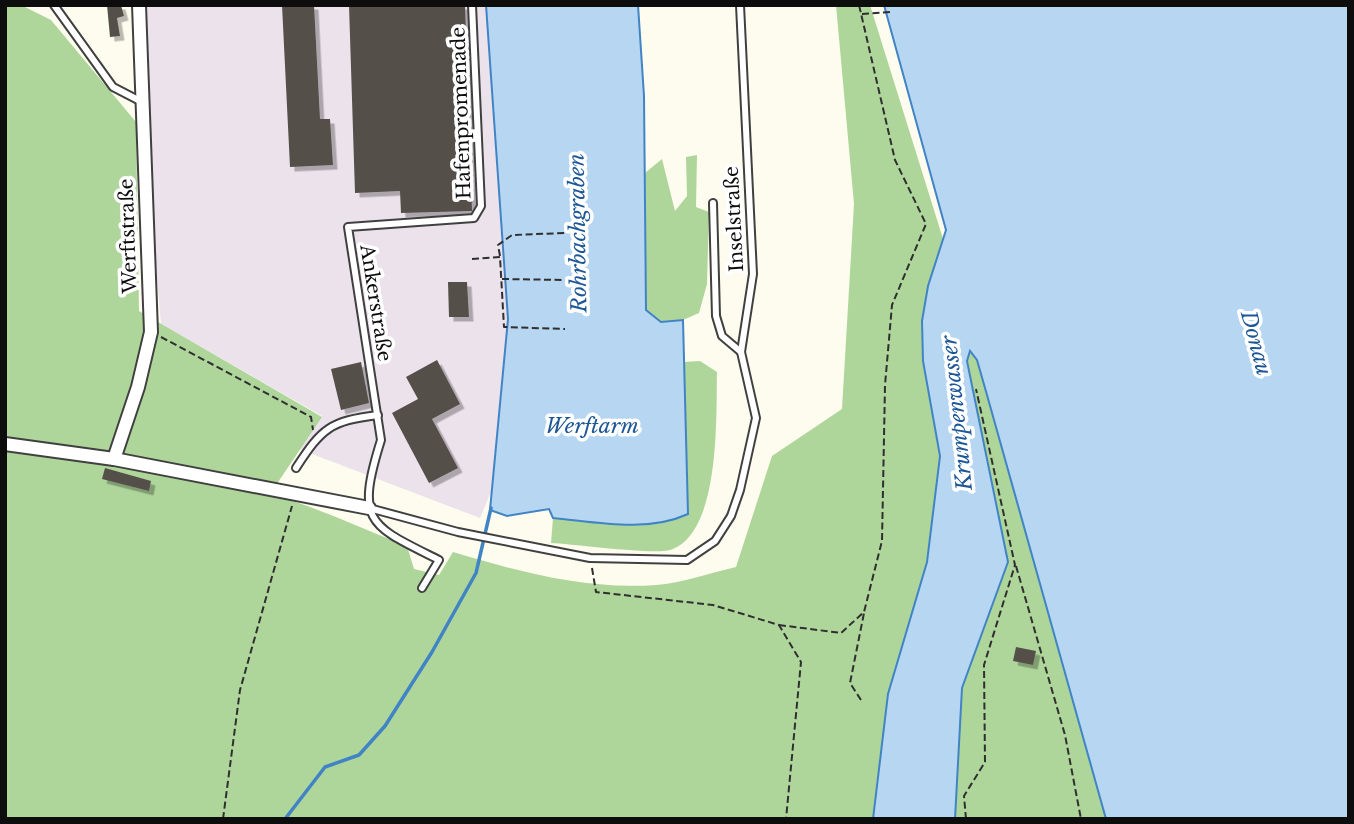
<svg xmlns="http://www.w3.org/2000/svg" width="1354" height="824" font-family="'Libre Baskerville',serif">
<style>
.industrial{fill:#ebe2eb}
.forest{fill:#afd69a}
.water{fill:#b6d6f2;stroke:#4184c5;stroke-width:2}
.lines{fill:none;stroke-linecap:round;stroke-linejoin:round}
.stream{stroke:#4184c5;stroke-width:3.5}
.building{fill:#554f4a;filter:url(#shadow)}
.service-casing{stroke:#404040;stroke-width:10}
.minor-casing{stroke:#404040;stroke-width:16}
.path{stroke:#2f2f2f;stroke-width:2;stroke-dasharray:7 3.5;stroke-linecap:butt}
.service{stroke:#fff;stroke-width:6}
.minor{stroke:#fff;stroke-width:12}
.labels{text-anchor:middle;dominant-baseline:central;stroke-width:7;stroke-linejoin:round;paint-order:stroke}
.street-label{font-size:19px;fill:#0d0d0d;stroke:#fff}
.water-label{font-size:21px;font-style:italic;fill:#1e5797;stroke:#fff}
</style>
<defs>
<filter id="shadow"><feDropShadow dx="4.5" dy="4.5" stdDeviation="0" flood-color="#0004"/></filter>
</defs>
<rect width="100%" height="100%" fill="#fefcee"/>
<!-- industrial -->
<path class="industrial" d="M145,5H486L508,319L491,492L480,518L299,449L322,416L161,324L154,241Z"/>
<!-- forest -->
<g class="forest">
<path d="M5,5H21L51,20L136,122L139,311L322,417L270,494C317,507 360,528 407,546L414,569L439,575L453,552C520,572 585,590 656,585C682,583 710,573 736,567L772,456L842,409L854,204L836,5H870L944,242L928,286L924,362L940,456L927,562L888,694L873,819H5Z"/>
<path d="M697,155L696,207L709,212L707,284L699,313L683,320L661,322L646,310L645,173L662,159L675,211L687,196L686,157Z"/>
<path d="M970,351L977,360L987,395L1106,819H955L962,688L1008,562L967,361Z"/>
<path d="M700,361L717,372C716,416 721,534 670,550C653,555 574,544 551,543L553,518C596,522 647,533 687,514L684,362Z"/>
</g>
<!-- water -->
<g class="water">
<path d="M486,5H638L644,96L646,310L661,322L683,320L688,514C647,533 596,522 553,518L549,509L507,516L490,510L508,319Z"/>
<path d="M884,5H1349V819H1106L987,395L977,360L970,351L967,361L1008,562L962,688L955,819H873L888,694L927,562L940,456L923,361L922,321L928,286L946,230Z"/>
</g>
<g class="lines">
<!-- stream -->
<path class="stream" d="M285,819L325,767L359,755L385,726L432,652L476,573L491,508"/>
</g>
<!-- building -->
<g class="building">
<path d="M107,5H121L124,16L117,18L120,36L110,37Z"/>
<path d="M282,5H314L320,119H330L333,165L290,167Z"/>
<path d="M349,5H465L472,211L401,213L400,191L355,193Z"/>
<path d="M448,282H467L469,317H449Z"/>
<path d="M437,360L460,404L432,419L458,468L429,483L392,413L418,399L406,377Z"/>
<path d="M361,362L369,403L341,410L331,369Z"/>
<path d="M105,468L151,481L149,491L102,479Z"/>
<path d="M1016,647L1036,651L1033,665L1013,661Z"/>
</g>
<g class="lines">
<defs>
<g id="service">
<path d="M54,5L113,87L142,102"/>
<path d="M713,203L716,316L722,336L741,352"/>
<path d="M296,468C322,428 330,421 378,415"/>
<path d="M369,508L458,532L590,558L687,560L715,541L731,516L740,490L756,418L741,352L753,274L740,5"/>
<path d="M422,588L439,560C369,525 355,523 381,440L348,227L474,218L481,206L472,5"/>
</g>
<g id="minor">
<path d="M5,444L114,459L369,508"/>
<path d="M114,459L138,387L151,332L139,5"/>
</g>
</defs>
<!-- service casing -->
<use href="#service" class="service-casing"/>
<!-- minor casing -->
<use href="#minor" class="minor-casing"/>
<!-- path -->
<g class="path">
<path d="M862,14L891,12"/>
<path d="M500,256L498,245L512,235L566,233"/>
<path d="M472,259L500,257L504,327L565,329"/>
<path d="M502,279L565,280"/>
<path d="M161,337L311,417L313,430"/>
<path d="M1016,566L1065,735L1081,819"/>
<path d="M592,568L596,592L713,605L779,625L801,662L786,819"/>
<path d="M779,625L841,633L864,612L882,541L885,385L892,305L926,224L895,160L859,5"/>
<path d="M861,700L850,683L864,613"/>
<path d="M223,819L240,690L292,506"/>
<path d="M966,819L964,796L985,762L984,665L1015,565L976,389"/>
</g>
<!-- service -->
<use href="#service" class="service"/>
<!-- minor -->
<use href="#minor" class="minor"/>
</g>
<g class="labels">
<!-- street labels -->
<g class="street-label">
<text transform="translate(461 113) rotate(-92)">Hafenpromenade</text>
<text transform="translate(734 219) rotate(-93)">Inselstraße</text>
<text transform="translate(128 236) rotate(-92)">Werftstraße</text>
<text transform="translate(376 303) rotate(81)">Ankerstraße</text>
</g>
<!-- water labels -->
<g class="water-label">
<text transform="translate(578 233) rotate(-91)">Rohrbachgraben</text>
<text transform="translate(1256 343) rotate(75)">Donau</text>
<text transform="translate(957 413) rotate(-96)">Krumpenwasser</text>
<text x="592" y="426">Werftarm</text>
</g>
</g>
<!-- border -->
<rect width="1354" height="824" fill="none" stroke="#0d0d0d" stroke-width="14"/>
</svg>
